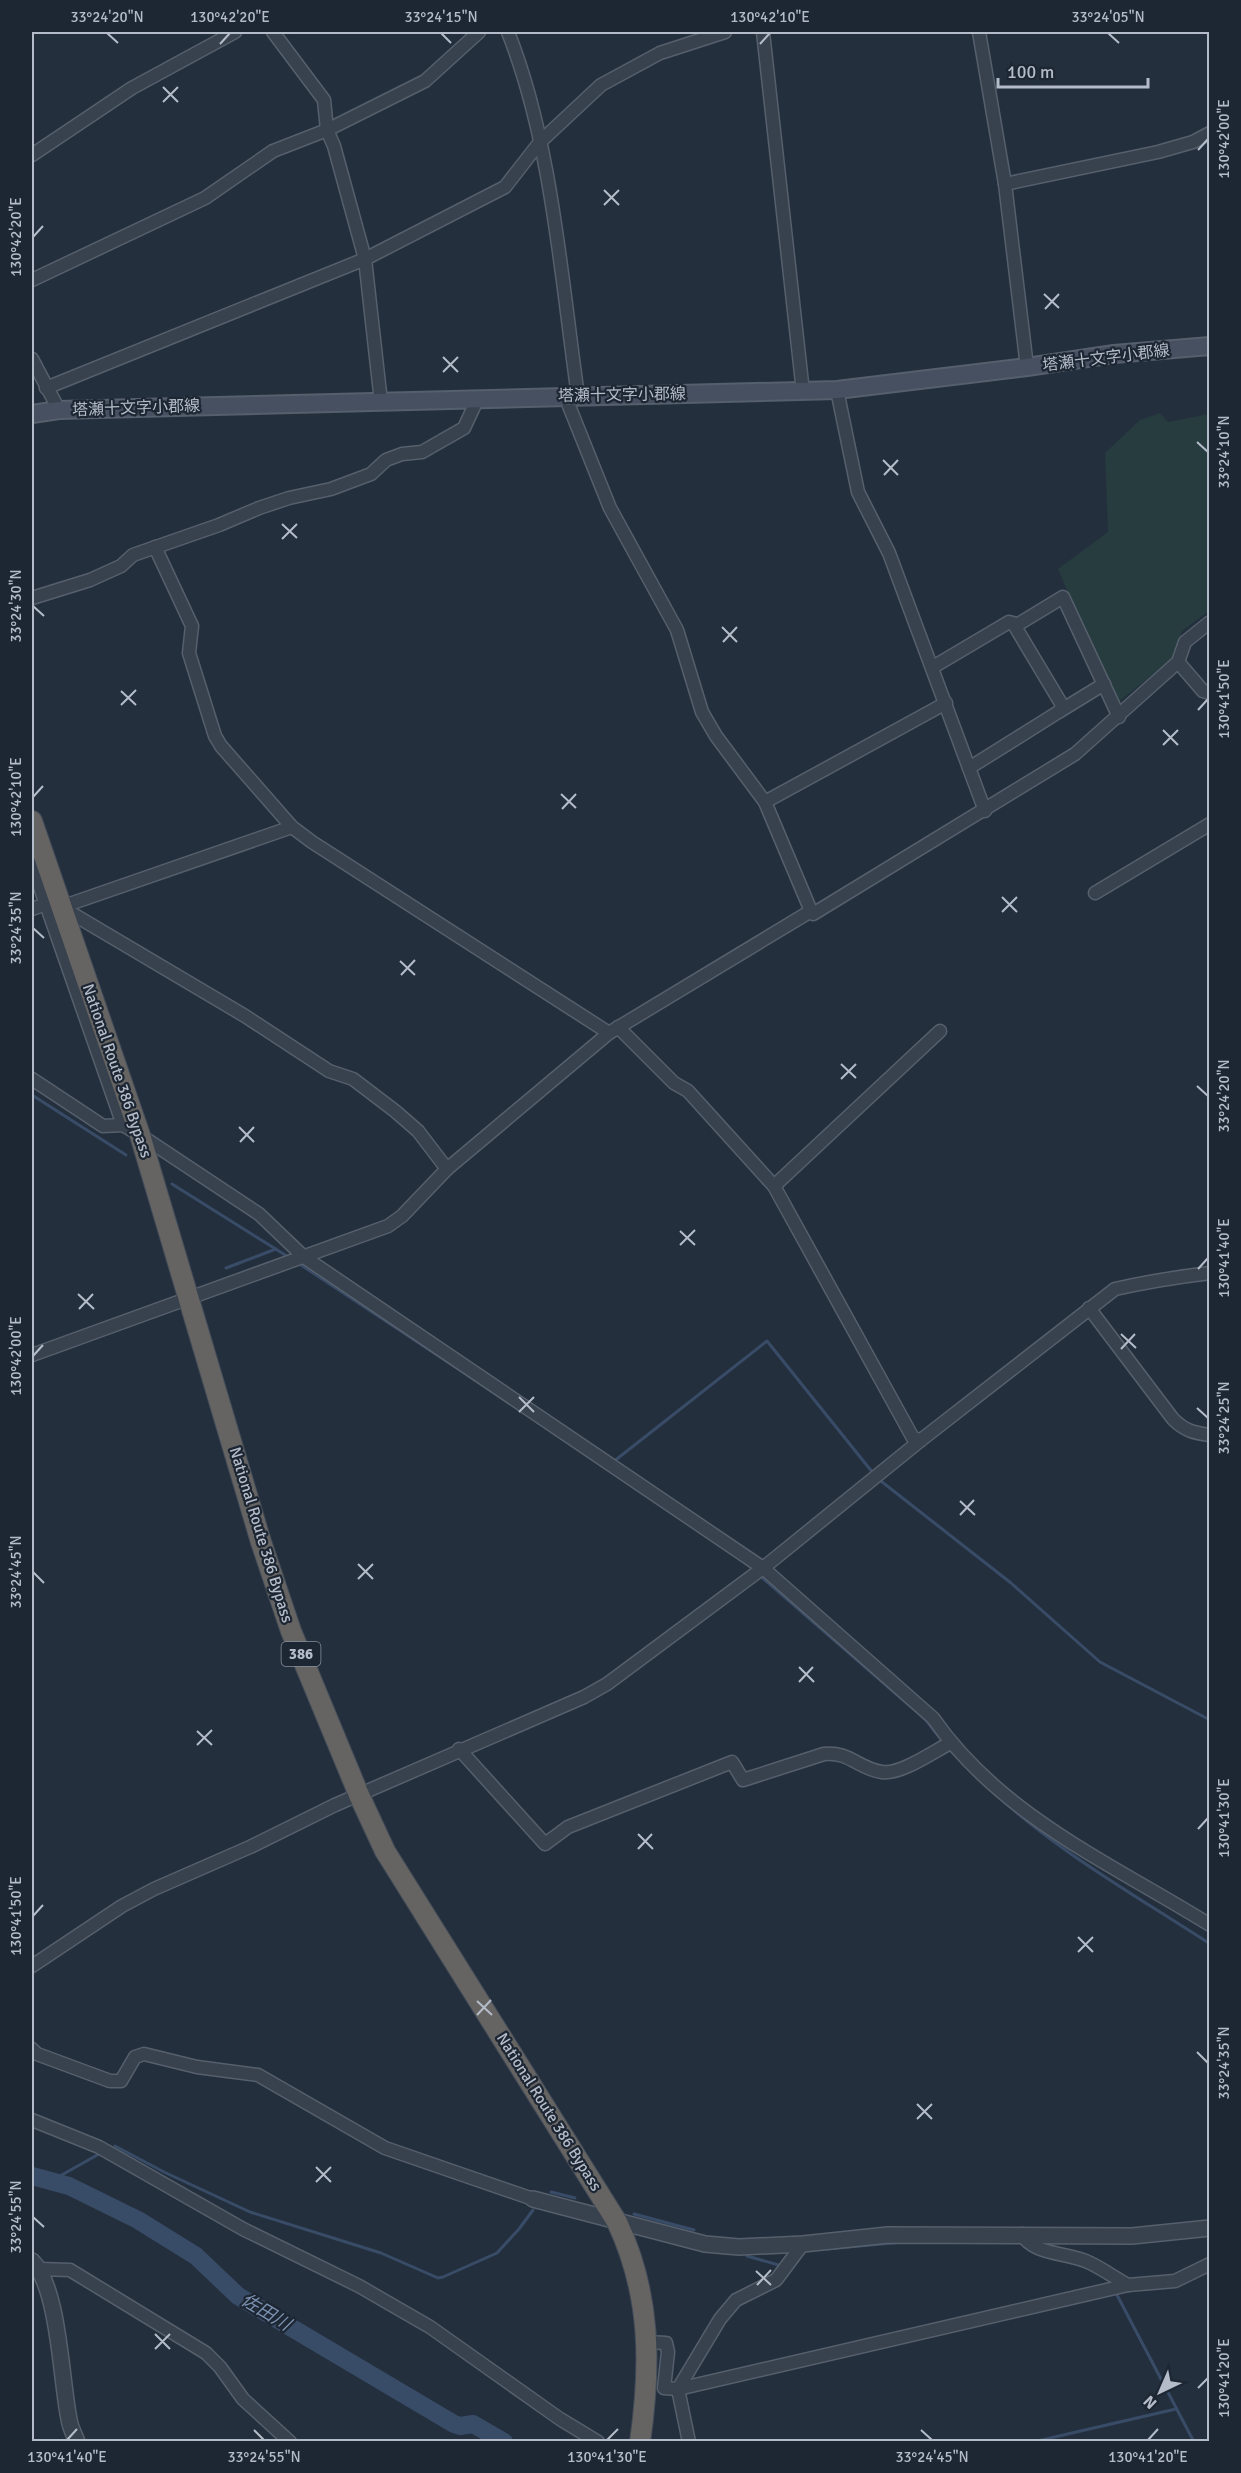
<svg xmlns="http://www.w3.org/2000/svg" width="1241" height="2473" font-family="Signika,'Noto Sans JP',sans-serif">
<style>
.green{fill:#263c3f}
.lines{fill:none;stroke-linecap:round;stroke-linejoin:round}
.stream{stroke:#394c67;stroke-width:3}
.river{stroke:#394c67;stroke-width:18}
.minor-casing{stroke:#565f6c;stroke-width:15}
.tertiary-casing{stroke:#565f6c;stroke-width:18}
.secondary-casing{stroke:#565f6c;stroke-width:20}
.trunk-casing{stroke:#434c59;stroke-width:22}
.minor{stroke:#38414e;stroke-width:12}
.tertiary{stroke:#38414e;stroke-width:15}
.secondary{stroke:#465061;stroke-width:16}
.trunk{stroke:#656462;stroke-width:20}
.ticks{fill:none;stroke:#b4bcc9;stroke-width:2}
.labels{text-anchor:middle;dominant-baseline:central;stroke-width:4.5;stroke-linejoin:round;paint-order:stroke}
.shield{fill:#1d2633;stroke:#878f9c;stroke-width:1.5}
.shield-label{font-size:15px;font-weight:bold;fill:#b4bcc9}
.street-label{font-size:16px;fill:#b4bcc9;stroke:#1d2633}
.water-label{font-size:18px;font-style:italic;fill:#7c92b1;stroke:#1d2633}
.neatline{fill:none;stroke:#b4bcc9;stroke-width:2}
.ticks-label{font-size:15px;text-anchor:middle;fill:#b4bcc9}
</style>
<rect width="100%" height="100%" fill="#242f3e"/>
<!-- green -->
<path class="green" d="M1160,413L1168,422L1209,414V611L1182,631L1172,659L1116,704L1058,569L1108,532L1105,453L1140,420Z"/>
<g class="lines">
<!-- stream -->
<g class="stream">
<path d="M32,1095L126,1155"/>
<path d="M172,1184L290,1258"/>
<path d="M298,1263L478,1382"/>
<path d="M226,1268L276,1249"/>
<path d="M613,1462L767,1341L873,1473"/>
<path d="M877,1478L1011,1583L1100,1662L1210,1720"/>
<path d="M744,1562L752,1568"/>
<path d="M759,1575L925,1719L944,1743"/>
<path d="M948,1748L979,1779"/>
<path d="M991,1790C1056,1851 1135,1895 1210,1944"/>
<path d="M115,2146L164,2172L250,2212L381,2253L438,2278L443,2277L497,2253L519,2229L533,2210"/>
<path d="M51,2181L99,2154"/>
<path d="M551,2192L575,2198"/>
<path d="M634,2214L694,2230"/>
<path d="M826,2249L904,2242"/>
<path d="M747,2256L782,2266"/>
<path d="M1117,2295L1194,2442"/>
<path d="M1033,2442L1176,2409"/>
</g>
<!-- river -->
<path class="river" d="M32,2176L69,2186L138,2220L196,2256L238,2296L454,2424L460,2426L473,2424L504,2442"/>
<defs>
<g id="minor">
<path d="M273,32L324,100L327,130L334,146L365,259L381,402"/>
<path d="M508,32C552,143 561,277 578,396"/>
<path d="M763,32L803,392"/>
<path d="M979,32L1005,184L1027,367"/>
<path d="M32,155L132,88L235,32"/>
<path d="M1005,184L1158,152L1193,142L1210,133"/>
<path d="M32,280L205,198L273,151L327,130L425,81L479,32"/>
<path d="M32,359L59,410"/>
<path d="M46,388L365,259L505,187L540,142L601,85L660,53L725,32"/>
<path d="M837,390L858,492L889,553L985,811"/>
<path d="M565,396L610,508L677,630L702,712L716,736L765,802L811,911"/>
<path d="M155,547L192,626L189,653L215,736L221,746L292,827L312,842L609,1033"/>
<path d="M32,598L90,580L121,566L133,555L219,525L259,508L289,498L331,489L371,474L386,460L402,454L422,452L464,428L478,398"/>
<path d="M1015,626L1063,597L1119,717"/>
<path d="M1178,662L1203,691L1210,693"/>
<path d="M933,667L1009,622L1013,623L1062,705L1060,711L969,768"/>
<path d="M1060,711L1104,684"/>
<path d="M765,802L946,703"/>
<path d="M32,864L123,1125"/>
<path d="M1095,893L1210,824"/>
<path d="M61,907L292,827"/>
<path d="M32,909L46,904L61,907L245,1016L329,1071L353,1079L395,1111L418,1131L447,1169"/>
<path d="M618,1027L674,1083L688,1091L774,1186L913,1438L921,1440"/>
<path d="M32,1079L103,1126L123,1125L140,1135L259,1214L304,1257L763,1568L933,1718C1001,1816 1112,1864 1210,1925"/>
<path d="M774,1186L940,1031"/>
<path d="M1089,1308L1173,1419C1185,1431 1194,1433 1210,1435"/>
<path d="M32,1355L388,1226L402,1216L447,1169L609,1033L811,911L813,914L1075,754L1178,662L1185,642L1210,622"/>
<path d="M459,1749L545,1844L568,1827L732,1762L743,1780L824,1754C849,1751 859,1769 882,1772C900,1775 933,1752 950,1743"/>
<path d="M32,1966L122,1906L154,1889L250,1847L335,1805L584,1697L607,1684L763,1568L921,1440L1115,1289C1146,1282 1177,1277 1210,1273"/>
<path d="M32,2049L37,2054L110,2081H121L135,2057L144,2054L197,2067L258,2075L385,2148L533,2199"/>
<path d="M32,2120L99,2147L243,2229L359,2286L430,2327L560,2419L598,2442"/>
<path d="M1022,2234C1031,2255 1072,2253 1090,2263C1103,2269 1115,2278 1128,2285"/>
<path d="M40,2269L70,2270L206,2353L220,2367L243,2399L290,2442"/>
<path d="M647,2342L666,2343L668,2352L664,2388L678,2389L1128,2285L1175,2281L1210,2264"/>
<path d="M689,2442L678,2389L720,2319L736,2300L776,2280L803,2244"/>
</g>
<g id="tertiary">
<path d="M533,2199L705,2244L739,2247L803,2244L888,2235L1132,2236L1210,2228"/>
<path d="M32,2261C59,2287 61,2381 69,2419C70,2427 74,2434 77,2442"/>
</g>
<path id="secondary" d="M32,414L59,410L837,390L1027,367L1114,354L1210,346"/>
<path id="trunk" d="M32,821L140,1135L261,1542L291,1631L359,1795L385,1851L617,2222C651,2294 651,2365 640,2442"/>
</defs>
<!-- minor casing -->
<use href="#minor" class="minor-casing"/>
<!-- tertiary casing -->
<use href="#tertiary" class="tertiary-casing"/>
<!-- secondary casing -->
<use href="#secondary" class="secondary-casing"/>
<!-- trunk casing -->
<use href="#trunk" class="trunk-casing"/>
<!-- minor -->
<use href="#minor" class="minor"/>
<!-- tertiary -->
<use href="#tertiary" class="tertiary"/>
<!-- secondary -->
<use href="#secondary" class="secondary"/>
<!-- trunk -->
<use href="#trunk" class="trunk"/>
</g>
<!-- ticks -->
<path class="ticks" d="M107,33L118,43M441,33L451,43M1108,33L1119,43M220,44L230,33M760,44L770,33M163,87L178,102M163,102L178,87M1198,150L1208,139M604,190L619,205M604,205L619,190M33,237L43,226M1044,294L1059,308M1045,309L1059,294M443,357L458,372M443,372L458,357M1197,442L1208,452M883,460L898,475M884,475L898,460M282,524L297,538M282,539L297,524M33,606L44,616M722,627L737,642M723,642L737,627M121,691L136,705M121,705L136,690M1198,710L1208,699M1163,730L1178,745M1163,745L1178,730M561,794L576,808M33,797L43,786M562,809L576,794M1002,897L1017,912M1002,912L1017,897M33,928L44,938M400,961L415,975M401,975L415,960M841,1064L856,1078M841,1079L856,1064M1197,1086L1208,1096M239,1127L254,1142M240,1142L254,1127M680,1231L695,1245M680,1245L695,1230M1198,1269L1208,1258M78,1294L94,1309M79,1309L93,1294M1121,1334L1136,1348M1121,1349L1135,1334M33,1356L43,1345M519,1397L534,1412M1197,1408L1208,1418M519,1412L534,1397M960,1501L975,1515M960,1515L974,1500M358,1564L373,1579M33,1572L44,1583M358,1579L373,1564M799,1667L814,1682M799,1682L813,1667M197,1731L212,1745M197,1745L212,1730M1198,1829L1208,1818M638,1834L653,1849M638,1849L652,1834M33,1916L43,1905M1078,1937L1093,1952M1078,1952L1093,1937M477,2001L492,2015M477,2015L491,2000M1197,2052L1208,2063M917,2104L932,2119M917,2119L932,2104M316,2167L331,2182M316,2182L331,2167M33,2217L44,2227M756,2271L771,2285M757,2285L771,2270M155,2334L170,2349M155,2349L170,2334M1198,2388L1208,2378M254,2430L264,2440M921,2430L932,2440M67,2440L77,2429M607,2440L618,2429M1148,2440L1158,2429"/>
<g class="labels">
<!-- shield labels -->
<rect class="shield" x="281.5" y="1642" width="39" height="24" rx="4.5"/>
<g class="shield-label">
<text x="301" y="1654">386</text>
</g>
<!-- street labels -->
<g class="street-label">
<text transform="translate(1106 358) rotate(-7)">塔瀬十文字小郡線</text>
<text transform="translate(622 395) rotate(-1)">塔瀬十文字小郡線</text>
<text transform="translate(136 408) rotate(-2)">塔瀬十文字小郡線</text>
<text transform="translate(117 1071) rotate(71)">National Route 386 Bypass</text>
<text transform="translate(261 1535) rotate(73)">National Route 386 Bypass</text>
<text transform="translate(549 2112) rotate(58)">National Route 386 Bypass</text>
</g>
<!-- water labels -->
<g class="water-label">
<text transform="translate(266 2312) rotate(31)">佐田川</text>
</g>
</g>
<!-- border -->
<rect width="1241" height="2473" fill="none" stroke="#1d2633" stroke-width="66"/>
<!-- north arrow -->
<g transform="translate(1160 2392) rotate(224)" stroke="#1d2633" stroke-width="4.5" paint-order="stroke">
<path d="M0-4.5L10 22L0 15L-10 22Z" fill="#b4bcc9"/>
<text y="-9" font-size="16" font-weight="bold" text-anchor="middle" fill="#b4bcc9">N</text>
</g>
<!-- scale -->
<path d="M998 78v9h150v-9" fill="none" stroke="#b4bcc9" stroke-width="3"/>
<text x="1007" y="78" font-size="18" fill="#b4bcc9" stroke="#1d2633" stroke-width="4.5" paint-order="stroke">100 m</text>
<rect x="33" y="33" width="1175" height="2407" class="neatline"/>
<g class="ticks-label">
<text x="107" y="22">33°24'20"N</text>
<text x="230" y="22">130°42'20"E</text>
<text x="441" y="22">33°24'15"N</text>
<text x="770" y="22">130°42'10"E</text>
<text x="1108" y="22">33°24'05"N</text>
<text transform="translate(1224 139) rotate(-90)" y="5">130°42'00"E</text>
<text transform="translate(16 237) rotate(-90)" y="5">130°42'20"E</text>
<text transform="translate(1224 452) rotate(-90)" y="5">33°24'10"N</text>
<text transform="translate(16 606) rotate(-90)" y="5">33°24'30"N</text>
<text transform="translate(1224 699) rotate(-90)" y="5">130°41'50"E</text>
<text transform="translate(16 797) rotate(-90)" y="5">130°42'10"E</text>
<text transform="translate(16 928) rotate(-90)" y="5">33°24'35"N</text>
<text transform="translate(1224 1096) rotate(-90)" y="5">33°24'20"N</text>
<text transform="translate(1224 1258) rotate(-90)" y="5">130°41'40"E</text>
<text transform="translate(16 1356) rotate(-90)" y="5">130°42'00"E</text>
<text transform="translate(1224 1418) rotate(-90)" y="5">33°24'25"N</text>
<text transform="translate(16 1572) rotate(-90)" y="5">33°24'45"N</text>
<text transform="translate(1224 1818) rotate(-90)" y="5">130°41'30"E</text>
<text transform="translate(16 1916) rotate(-90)" y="5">130°41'50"E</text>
<text transform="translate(1224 2063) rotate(-90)" y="5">33°24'35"N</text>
<text transform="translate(16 2217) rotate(-90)" y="5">33°24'55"N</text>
<text transform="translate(1224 2378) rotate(-90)" y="5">130°41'20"E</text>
<text x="67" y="2462">130°41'40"E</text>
<text x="264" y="2462">33°24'55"N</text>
<text x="607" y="2462">130°41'30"E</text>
<text x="932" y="2462">33°24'45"N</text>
<text x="1148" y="2462">130°41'20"E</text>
</g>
</svg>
